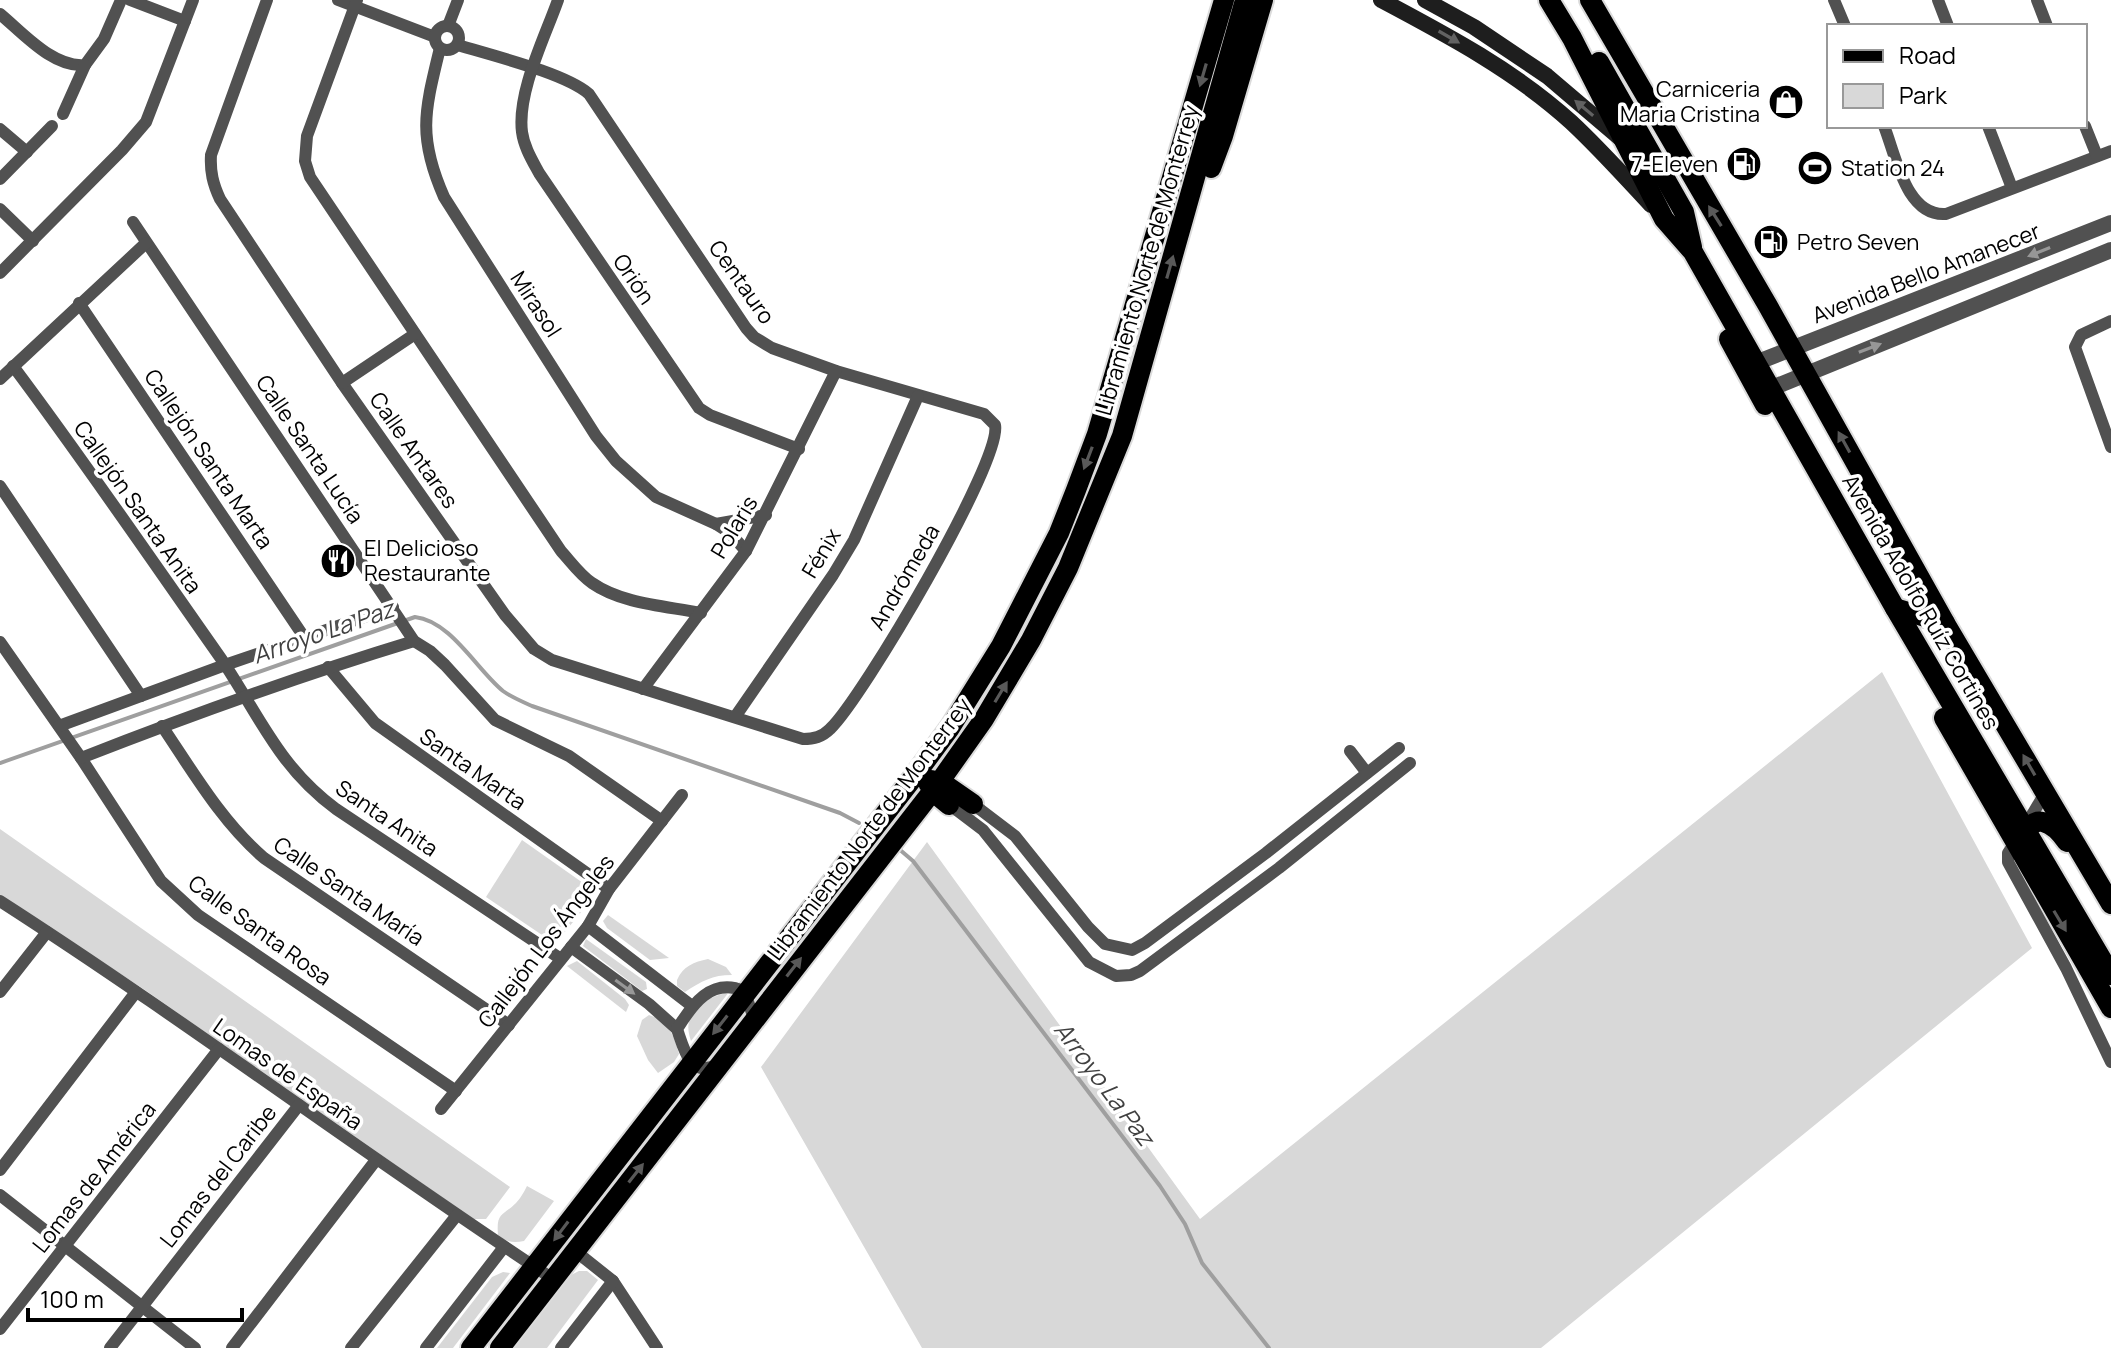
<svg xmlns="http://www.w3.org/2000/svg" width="2111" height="1348" font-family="Manrope,sans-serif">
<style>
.green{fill:#d8d8d8}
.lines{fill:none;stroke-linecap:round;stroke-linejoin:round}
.stream{stroke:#9f9f9f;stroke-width:4}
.primary-casing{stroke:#dbdbdb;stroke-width:24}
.minor{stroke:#515151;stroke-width:12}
.tertiary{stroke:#515151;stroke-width:16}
.secondary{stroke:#1e1e1e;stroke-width:16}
.primary{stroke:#000;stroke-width:20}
.oneway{fill:#626262}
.oneway2{fill:#595959}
.oneway3{fill:#979797}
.labels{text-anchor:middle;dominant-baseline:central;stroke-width:7;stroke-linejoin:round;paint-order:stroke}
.poi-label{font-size:22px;fill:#000;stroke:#fff;text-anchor:start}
.street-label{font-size:22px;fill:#000;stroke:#fff}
.water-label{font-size:24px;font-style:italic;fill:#404040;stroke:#fff}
</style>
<rect width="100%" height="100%" fill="#fff"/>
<!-- green -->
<g class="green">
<path d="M1882,672L2032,948L1541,1348H922L761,1067L927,842L1200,1219Z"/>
<path d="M0,829L510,1187L486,1219H473L145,990L0,895Z"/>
<path d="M522,840L593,890L592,899L559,939L545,937L486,897Z"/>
<path d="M608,915L669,958L650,960L607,928L603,921Z"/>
<path d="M586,939L646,982L647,989L642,991L583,946Z"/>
<path d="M708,959L726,967L732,975C712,975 702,981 685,992L677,986V980C683,966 694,962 708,959Z"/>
<path d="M577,961L625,999L629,1005L626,1012L567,966Z"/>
<path d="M729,992L691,1041C680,1011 705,998 729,992Z"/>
<path d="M649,1015C669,1021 674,1036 679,1054L674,1062L658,1073L648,1060L637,1036L642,1020Z"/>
<path d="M527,1186L554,1201L524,1241C513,1243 506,1242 498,1235C496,1212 503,1216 516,1203C520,1199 524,1192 527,1186Z"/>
<path d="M579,1271H587L598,1280L547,1348H512L569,1276Z"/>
<path d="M503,1272L510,1273L453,1348H437L492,1277Z"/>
</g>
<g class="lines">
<!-- stream -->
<g class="stream">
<path d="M0,763L415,617C451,621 477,670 503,691C511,697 523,702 532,706L840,813L859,823"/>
<path d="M899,849L913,861L1160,1186L1185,1224L1202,1263L1269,1348"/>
</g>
<defs>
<g id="primary">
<path d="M1549,0L1572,38L1664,219L1693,252L1895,608L2111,975"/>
<path d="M1590,0L1768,306L1945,623L2111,904"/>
<path d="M1599,62L1684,212L1692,247"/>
<path d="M1211,168L1223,136L1263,0"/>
<path d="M1729,339L1765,405"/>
<path d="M1895,608L1945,623"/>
<path d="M1944,718L2111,1008"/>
<path d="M931,780L932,791L949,805"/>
<path d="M928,783L947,786L973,804"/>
<path d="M2023,841C2031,809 2053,822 2067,842"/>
<path d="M471,1348L913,778L950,728L1001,646L1059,533L1076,490L1097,434L1224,0"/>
<path d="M500,1348L938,784L984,719L1031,640L1068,568L1122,436L1245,0"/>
</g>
</defs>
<!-- primary casing -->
<use href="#primary" class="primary-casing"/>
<!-- minor -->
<g class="minor">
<path d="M130,0L185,21"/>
<path d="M267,0L211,155C210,172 213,184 220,199L342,383L505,615L534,649L552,660L803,739C814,739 822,737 830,729C862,699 1003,460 995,425L984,414L836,371L772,348L754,337L746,328L589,94C565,73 490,55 458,45"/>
<path d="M338,0L435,37"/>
<path d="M357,0L307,136L305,161L310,177L561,551C571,562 580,575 592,583C622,604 666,606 701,613"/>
<path d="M558,0C545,37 517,92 522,132C524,147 532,160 539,173L699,408L710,415L799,449"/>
<path d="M1834,0L1845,26"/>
<path d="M1938,0L1948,26"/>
<path d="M2037,0L2047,26"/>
<path d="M0,14C23,33 53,68 85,65L104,39L121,0"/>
<circle cx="447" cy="38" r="12"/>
<path d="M448,26L458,0"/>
<path d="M440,48C425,110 417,136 444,197L596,436L616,461L656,497L716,524L730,533L746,551"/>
<path d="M63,114L85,65"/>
<path d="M1884,126C1896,156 1906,217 1946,214L2111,151"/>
<path d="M1988,126L2012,188"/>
<path d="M2085,126L2097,156"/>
<path d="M0,129L27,152"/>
<path d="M0,179L52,126"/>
<path d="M0,209L33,241"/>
<path d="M133,222L414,641L430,651L445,665L495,720L569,756L662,821"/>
<path d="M0,273L122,150L146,122L193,0"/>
<path d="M79,303L304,637"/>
<path d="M2111,321L2081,335L2075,347L2111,447"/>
<path d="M13,366C85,462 153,562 222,660C260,717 279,767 336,809L561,959"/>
<path d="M0,379L146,243"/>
<path d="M342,383L415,334"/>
<path d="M0,486L141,696"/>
<path d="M716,524L766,515"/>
<path d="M0,642L81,758L161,881L198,915L456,1091"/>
<path d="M328,667L375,723L609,889"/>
<path d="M643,689L746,551L836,371"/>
<path d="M735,717L833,575L854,540L918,396"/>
<path d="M59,726L225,665L393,607"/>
<path d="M162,726C193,772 222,822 264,858L509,1025"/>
<path d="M1350,751L1367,773"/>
<path d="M81,758C191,715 302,675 414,641"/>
<path d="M973,804L1015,836L1088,927L1105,944L1132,950L1145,943L1266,853L1399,748"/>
<path d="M954,808L983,830L1089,962L1116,976L1131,975L1140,971L1279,868L1410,763"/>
<path d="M2026,825L2045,793"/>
<path d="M2016,841L2008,853V862L2066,968L2111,1062"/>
<path d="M0,901C188,1022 366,1156 553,1279"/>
<path d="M588,926L692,1006"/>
<path d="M571,947L649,1004L677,1029"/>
<path d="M0,992L47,932"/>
<path d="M716,1065C690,1078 684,1049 677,1029C692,1005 711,977 744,991L754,1018"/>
<path d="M441,1109L588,926L609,889L682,795"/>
<path d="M0,1170L136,992"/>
<path d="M0,1195L195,1348"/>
<path d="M574,1250L613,1281L657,1348"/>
<path d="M0,1329L219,1049"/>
<path d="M110,1348L299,1105"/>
<path d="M232,1348L376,1160"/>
<path d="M351,1348L457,1215"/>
<path d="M426,1348L504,1247"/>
<path d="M561,1348L613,1281"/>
</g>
<!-- tertiary -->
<g class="tertiary">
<path d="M1752,371L1758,362L2111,223"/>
<path d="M1760,386L1772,388L2111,250"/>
</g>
<!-- secondary -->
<g class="secondary">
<path d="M1381,0C1447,35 1515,71 1571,122C1599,148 1625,177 1651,205"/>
<path d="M1425,0L1474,27L1547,76L1621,139"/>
</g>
<!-- primary -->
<use href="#primary" class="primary"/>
</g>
<!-- one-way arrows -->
<defs><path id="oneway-solid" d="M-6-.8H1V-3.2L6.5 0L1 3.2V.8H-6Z" transform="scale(2)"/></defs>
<g class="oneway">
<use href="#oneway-solid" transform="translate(1449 37) rotate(30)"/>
<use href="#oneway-solid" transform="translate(1584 108) rotate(-140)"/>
</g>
<g class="oneway2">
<use href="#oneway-solid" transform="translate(1203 75) rotate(106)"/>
<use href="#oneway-solid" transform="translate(1715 216) rotate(-122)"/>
<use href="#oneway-solid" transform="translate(1170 267) rotate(-74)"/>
<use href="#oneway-solid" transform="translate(1844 442) rotate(-119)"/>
<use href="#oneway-solid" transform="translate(1088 458) rotate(111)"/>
<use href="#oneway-solid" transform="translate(1001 692) rotate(-59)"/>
<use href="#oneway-solid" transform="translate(2029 765) rotate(-120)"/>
<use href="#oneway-solid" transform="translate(2060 921) rotate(59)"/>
<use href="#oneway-solid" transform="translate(794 967) rotate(-52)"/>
<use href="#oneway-solid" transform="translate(720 1025) rotate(128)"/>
<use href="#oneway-solid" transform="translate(636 1173) rotate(-52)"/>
<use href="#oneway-solid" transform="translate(561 1231) rotate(127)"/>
</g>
<g class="oneway3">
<use href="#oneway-solid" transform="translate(2039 252) rotate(158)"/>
<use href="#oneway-solid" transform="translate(1870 348) rotate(-21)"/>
<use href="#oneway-solid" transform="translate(625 987) rotate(36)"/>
</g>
<!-- icons -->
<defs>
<symbol id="shop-disc" viewBox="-11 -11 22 22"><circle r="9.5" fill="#000" stroke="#fff"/><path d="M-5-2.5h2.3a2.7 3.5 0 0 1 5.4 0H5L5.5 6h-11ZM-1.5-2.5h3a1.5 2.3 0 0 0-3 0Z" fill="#fff"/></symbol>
<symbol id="fuel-disc" viewBox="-11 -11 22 22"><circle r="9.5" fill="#000" stroke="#fff"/><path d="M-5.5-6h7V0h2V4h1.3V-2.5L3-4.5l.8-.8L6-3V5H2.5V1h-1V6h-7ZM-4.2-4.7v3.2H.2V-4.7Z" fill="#fff"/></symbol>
<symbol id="stadium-disc" viewBox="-11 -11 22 22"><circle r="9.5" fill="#000" stroke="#fff"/><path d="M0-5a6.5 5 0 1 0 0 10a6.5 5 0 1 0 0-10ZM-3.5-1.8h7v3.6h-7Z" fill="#fff"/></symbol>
<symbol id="restaurant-disc" viewBox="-11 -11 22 22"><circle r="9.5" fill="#000" stroke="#fff"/><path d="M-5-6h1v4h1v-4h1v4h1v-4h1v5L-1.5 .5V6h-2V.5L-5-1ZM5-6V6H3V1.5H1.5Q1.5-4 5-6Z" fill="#fff"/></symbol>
</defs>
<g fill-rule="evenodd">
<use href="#shop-disc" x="1766" y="82" width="40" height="40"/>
<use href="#fuel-disc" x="1724" y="144" width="40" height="40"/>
<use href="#stadium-disc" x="1795" y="148" width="40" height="40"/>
<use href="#fuel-disc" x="1751" y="222" width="40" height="40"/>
<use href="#restaurant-disc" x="318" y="541" width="40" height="40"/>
</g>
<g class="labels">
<!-- poi labels -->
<g class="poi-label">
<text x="1760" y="89" text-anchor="end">Carniceria<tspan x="1760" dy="25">Maria Cristina</tspan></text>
<text x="1718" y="164" text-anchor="end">7-Eleven</text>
<text x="1841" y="168">Station 24</text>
<text x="1797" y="242">Petro Seven</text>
<text x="364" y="548">El Delicioso<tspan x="364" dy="25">Restaurante</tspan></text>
</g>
<!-- street labels -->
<g class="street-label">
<text transform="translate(1147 260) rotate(-74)">Libramiento Norte de Monterrey</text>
<text transform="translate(1926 273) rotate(-21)">Avenida Bello Amanecer</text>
<text transform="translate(634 279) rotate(56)">Orión</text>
<text transform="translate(742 282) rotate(55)">Centauro</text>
<text transform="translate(536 304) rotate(57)">Mirasol</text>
<text transform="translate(310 449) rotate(56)">Calle Santa Lucía</text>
<text transform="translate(414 450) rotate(55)">Calle Antares</text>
<text transform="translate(209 459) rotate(56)">Callejón Santa Marta</text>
<text transform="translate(138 507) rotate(55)">Callejón Santa Anita</text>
<text transform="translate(734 527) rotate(-59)">Polaris</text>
<text transform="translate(821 553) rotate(-59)">Fénix</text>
<text transform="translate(904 577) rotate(-60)">Andrómeda</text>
<text transform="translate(1921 602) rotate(60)">Avenida Adolfo Ruíz Cortines</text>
<text transform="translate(473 769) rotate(35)">Santa Marta</text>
<text transform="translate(387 818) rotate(34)">Santa Anita</text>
<text transform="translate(869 829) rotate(-53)">Libramiento Norte de Monterrey</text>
<text transform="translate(349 891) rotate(34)">Calle Santa María</text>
<text transform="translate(260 930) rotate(36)">Calle Santa Rosa</text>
<text transform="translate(546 941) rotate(-53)">Callejón Los Ángeles</text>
<text transform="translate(288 1074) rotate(35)">Lomas de España</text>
<text transform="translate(218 1176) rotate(-52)">Lomas del Caribe</text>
<text transform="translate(94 1177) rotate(-52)">Lomas de América</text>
</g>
<!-- water labels -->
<g class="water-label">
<text transform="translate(323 631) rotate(-19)">Arroyo La Paz</text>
<text transform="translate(1105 1083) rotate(53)">Arroyo La Paz</text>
</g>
</g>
<!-- legend -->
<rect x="1827" y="24" width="260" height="104" fill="#ffffff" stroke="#999999" stroke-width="2"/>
<rect x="1843" y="50" width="40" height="12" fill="#000000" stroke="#999999" stroke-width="2"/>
<text x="1899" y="64" font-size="24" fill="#000000">Road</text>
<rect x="1843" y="84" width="40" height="24" fill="#d8d8d8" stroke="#999999" stroke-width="2"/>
<text x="1899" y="104" font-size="24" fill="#000000">Park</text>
<!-- scale -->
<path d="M28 1308v12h214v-12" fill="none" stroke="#000000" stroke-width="4"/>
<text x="40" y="1308" font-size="24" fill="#000000" stroke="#ffffff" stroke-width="6" paint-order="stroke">100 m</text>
</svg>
